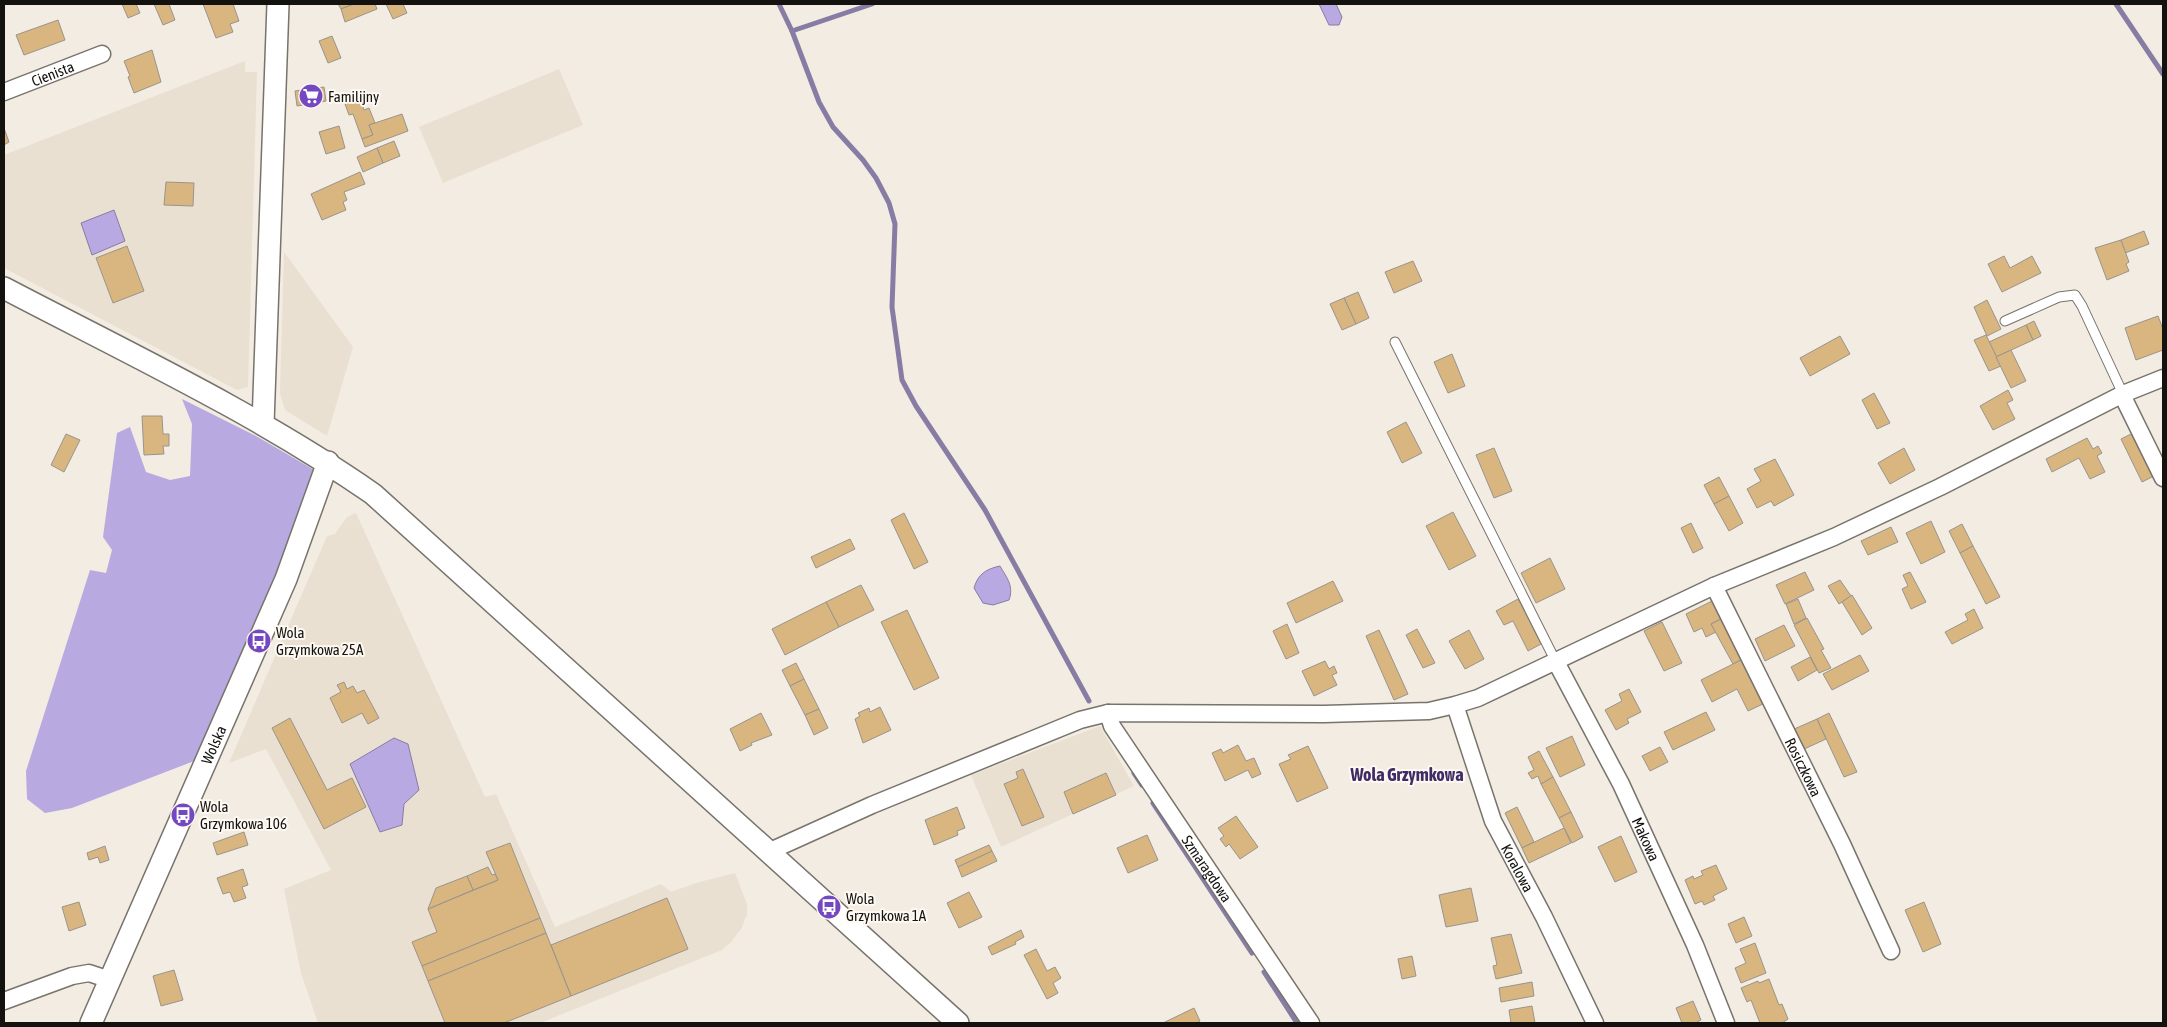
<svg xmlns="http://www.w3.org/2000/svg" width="2167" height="1027" font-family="'Asap Condensed',sans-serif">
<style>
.built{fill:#eae0d1}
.forest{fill:#b8a9e1}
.water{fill:#b8a9e2;stroke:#877ca3}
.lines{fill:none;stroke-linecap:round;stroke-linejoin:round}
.stream{stroke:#877ca3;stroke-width:5}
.building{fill:#d9b680;stroke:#99948c}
.service-casing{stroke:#78736b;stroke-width:11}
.minor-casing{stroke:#78736b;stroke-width:19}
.tertiary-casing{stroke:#78736b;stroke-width:24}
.service{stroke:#fff;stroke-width:9}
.minor{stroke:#fff;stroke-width:16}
.tertiary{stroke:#fff;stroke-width:21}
.labels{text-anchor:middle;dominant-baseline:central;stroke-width:4;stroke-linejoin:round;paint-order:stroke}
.street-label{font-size:15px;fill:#14120f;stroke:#fef9f2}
.poi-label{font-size:15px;fill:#14120f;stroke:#fef9f2;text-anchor:start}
.quarter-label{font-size:18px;font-weight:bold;fill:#3f2b66;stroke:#fef9f2}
</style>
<rect width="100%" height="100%" fill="#f2ece3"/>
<!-- built -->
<g class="built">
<path d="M245,61V72H257L248,387L237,390L4,268V155Z"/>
<path d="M559,69L583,125L443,183L419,127Z"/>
<path d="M284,252L353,347L327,436L285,410L280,393Z"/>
<path d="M356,513L485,797L496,794L555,927L661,884L671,892L699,882L735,873L747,904V915L741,929L731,942L722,950L540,1023H318L301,973L284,889L331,870L266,749L229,763L327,536L335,534L347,517Z"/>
<path d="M1100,726L1134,786L1001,847L971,775Z"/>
</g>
<!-- forest -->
<path class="forest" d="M182,399L256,436L316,471L281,577L202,758L72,808L45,813L27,799L26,771L90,570L106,573L112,550L103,537L117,433L130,427L146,472L170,480L190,476L192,424Z"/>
<!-- water -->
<g class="water">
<path d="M1319,4H1336L1342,17L1339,25H1329Z"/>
<path d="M114,210L125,241L92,255L81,223Z"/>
<path d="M1000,566C1007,578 1014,586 1009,600L993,605L983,603L974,588C978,574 986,569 1000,566Z"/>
<path d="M394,738L408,744L419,790L404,804L402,825L380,832L350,764Z"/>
</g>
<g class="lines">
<!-- stream -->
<g class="stream">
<path d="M779,4L792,31L819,102L833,127L863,160L876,178L889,203L895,224L892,307L902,380L916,406L985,510L1089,701"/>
<path d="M2116,4L2163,74"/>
<path d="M792,31L872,4"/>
<path d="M1134,773L1142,785"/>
<path d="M1153,803L1252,953"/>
<path d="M1264,972L1297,1023"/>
</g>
</g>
<!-- building -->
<g class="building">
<path d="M122,4H136L140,13L128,18Z"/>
<path d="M154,4H169L175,20L163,25Z"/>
<path d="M203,4H233L239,21L230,24L233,32L216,38Z"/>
<path d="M338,4H354L341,9Z"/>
<path d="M354,4H375L377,9L345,22L341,9Z"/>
<path d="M386,4H403L407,13L393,19Z"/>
<path d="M58,20L65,40L24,55L16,35Z"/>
<path d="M332,36L341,58L328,63L319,41Z"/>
<path d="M152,50L161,82L134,93L128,77L130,76L124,61Z"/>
<path d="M324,87L326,101L297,106L295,91Z"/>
<path d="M360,99L364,110L369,108L375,123L369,125L373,135L362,139L353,114L349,115L345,104Z"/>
<path d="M402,114L408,131L365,147L362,139L373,135L369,125Z"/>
<path d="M339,126L345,148L326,154L319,132Z"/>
<path d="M4,128L9,142L4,145Z"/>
<path d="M394,141L400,156L383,163L377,148Z"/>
<path d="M377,148L383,163L363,172L357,157Z"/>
<path d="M360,172L365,184L344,192L347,200L343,202L346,210L322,220L311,194Z"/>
<path d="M166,182L194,183L193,206L164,205Z"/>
<path d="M2144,231L2149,244L2125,253L2121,240Z"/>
<path d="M2121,240L2129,262L2126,264L2129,271L2107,280L2095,248Z"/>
<path d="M127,246L144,291L113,303L96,258Z"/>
<path d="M2004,256L2010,268L2032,256L2041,273L2002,292L1988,264Z"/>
<path d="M1413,261L1422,281L1394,293L1385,272Z"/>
<path d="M1358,292L1369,318L1356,324L1344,298Z"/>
<path d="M1344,298L1356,324L1342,330L1330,304Z"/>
<path d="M1987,300L2001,329L1987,336L1974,307Z"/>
<path d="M2158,316L2163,329V350L2136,360L2125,328Z"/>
<path d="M2034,321L2041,336L2033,340L2026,325Z"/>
<path d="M2026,325L2033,340L1996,357L1989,342Z"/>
<path d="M1986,335L2001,366L1989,371L1974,340Z"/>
<path d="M1840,336L1850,354L1810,376L1800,358Z"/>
<path d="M2011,350L2026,381L2011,388L1996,357Z"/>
<path d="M1452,354L1465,386L1448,393L1434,362Z"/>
<path d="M2008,390L2013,400L2007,403L2015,419L1993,430L1980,406Z"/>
<path d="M1874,393L1890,423L1877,429L1862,400Z"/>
<path d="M142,416H162L163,434H169V446H163L164,454L144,455Z"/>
<path d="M1406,422L1422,453L1402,463L1387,432Z"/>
<path d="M2133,433L2154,476L2142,482L2121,439Z"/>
<path d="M66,434L80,440L64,472L51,465Z"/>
<path d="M2087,438L2093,449L2098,446L2102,453L2097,456L2105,472L2090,479L2079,458L2052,472L2046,459Z"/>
<path d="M1494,448L1512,491L1494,498L1476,455Z"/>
<path d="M1904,448L1915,470L1890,484L1878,463Z"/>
<path d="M1775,459L1794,495L1774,506L1771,501L1757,508L1747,489L1761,481L1754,469Z"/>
<path d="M1719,477L1729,496L1714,504L1704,485Z"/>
<path d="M1729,496L1743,523L1729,531L1714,504Z"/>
<path d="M1453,512L1476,556L1449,570L1426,526Z"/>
<path d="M904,513L928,562L914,569L891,520Z"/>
<path d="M1931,521L1945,552L1921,564L1906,533Z"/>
<path d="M1691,523L1703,548L1693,553L1681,528Z"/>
<path d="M1962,524L1973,546L1960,553L1949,531Z"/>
<path d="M1891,527L1898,542L1868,555L1861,541Z"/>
<path d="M850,539L855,549L816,568L811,557Z"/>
<path d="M1973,546L2000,597L1986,604L1960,553Z"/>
<path d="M1550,558L1565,589L1536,603L1521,573Z"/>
<path d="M1805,572L1814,590L1785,604L1776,585Z"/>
<path d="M1910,572L1926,602L1911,609L1902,589L1908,586L1903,575Z"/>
<path d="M1840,580L1851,596L1839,604L1828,586Z"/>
<path d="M1333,581L1343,601L1296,623L1287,603Z"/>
<path d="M861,585L874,610L839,627L826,602Z"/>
<path d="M1852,595L1872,628L1862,635L1842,602Z"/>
<path d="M1518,599L1541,644L1528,651L1513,621L1504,625L1496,611Z"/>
<path d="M1798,599L1806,618L1794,624L1786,604Z"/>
<path d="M1714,600L1723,618L1711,624L1716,632L1706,637L1702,628L1694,632L1686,614Z"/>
<path d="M826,602L839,627L785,655L772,629Z"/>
<path d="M1974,609L1983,628L1952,644L1945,632L1968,620L1965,614Z"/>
<path d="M907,610L939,678L914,690L881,622Z"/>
<path d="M1723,618L1743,659L1733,664L1711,624Z"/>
<path d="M1807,618L1824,649L1821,650L1831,668L1819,673L1794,625Z"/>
<path d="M1662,622L1682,663L1664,671L1644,631Z"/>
<path d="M1287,624L1299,653L1286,659L1273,631Z"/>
<path d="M1784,625L1795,646L1765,661L1755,639Z"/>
<path d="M1417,629L1435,663L1423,668L1406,635Z"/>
<path d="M1379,630L1408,694L1394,700L1366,636Z"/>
<path d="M1469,630L1484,659L1465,669L1449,641Z"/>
<path d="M1860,655L1869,671L1832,690L1823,674Z"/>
<path d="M1810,657L1817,670L1798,681L1791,667Z"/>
<path d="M1743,659L1765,703L1748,711L1737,689L1712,702L1701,680Z"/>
<path d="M1325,661L1329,669L1334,666L1337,673L1332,675L1337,685L1314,696L1302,671Z"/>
<path d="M796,663L804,679L790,686L782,670Z"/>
<path d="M804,679L819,709L805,715L790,686Z"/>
<path d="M344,682L347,689L353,686L357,693L364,690L379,718L368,724L362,713L342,723L330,698L341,692L337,685Z"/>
<path d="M1629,689L1641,712L1627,719L1629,723L1616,730L1605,710L1622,701L1619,694Z"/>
<path d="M880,707L891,730L863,743L855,719L860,716L858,713L869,708L870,712Z"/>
<path d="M819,709L828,728L814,735L805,715Z"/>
<path d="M1706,712L1715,730L1673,750L1664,732Z"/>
<path d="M761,713L772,735L751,743L752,745L740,751L730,729Z"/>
<path d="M1829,713L1857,772L1844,777L1817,719Z"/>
<path d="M290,718L327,790L352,778L366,807L324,829L272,728Z"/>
<path d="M1817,719L1826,739L1802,750L1792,730Z"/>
<path d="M1572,736L1585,765L1560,777L1546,748Z"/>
<path d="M1238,745L1246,761L1254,758L1261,774L1252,778L1248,770L1225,781L1212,753L1221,749L1223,753Z"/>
<path d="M1308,746L1328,788L1297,802L1279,764L1291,759L1288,755Z"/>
<path d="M1660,747L1668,762L1650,771L1642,756Z"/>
<path d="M1539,751L1553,777L1541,784L1538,776L1532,779L1528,773L1534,770L1528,757Z"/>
<path d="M1023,769L1044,817L1022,826L1004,784L1018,778L1016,772Z"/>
<path d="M1106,773L1116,795L1073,814L1064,792Z"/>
<path d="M1553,777L1571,812L1559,818L1541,784Z"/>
<path d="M957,807L965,828L957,831L958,835L934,845L925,820Z"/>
<path d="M1517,807L1534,842L1522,848L1505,813Z"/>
<path d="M1571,812L1583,837L1572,843L1559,818Z"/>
<path d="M1236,816L1258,847L1240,859L1229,844L1226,847L1220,839L1224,836L1218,828Z"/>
<path d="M1564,828L1571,843L1529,863L1522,848Z"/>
<path d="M244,832L248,845L217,855L213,843Z"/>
<path d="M1147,835L1158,860L1128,873L1117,848Z"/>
<path d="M1621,836L1637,872L1615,882L1598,847Z"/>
<path d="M510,843L540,918L422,966L412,942L437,932L428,909L498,880L486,852Z"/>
<path d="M989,845L992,851L958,867L955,860Z"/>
<path d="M105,846L109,860L100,863L98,857L89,860L87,853Z"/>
<path d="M992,851L997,861L962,877L958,867Z"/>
<path d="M1716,865L1727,889L1713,896L1715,900L1704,905L1702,901L1695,904L1685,880L1693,876L1694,879L1703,875L1701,871Z"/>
<path d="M488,867L492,875L495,874L498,880L473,890L467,876Z"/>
<path d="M243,869L248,885L242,887L246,898L234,902L230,892L223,894L217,878Z"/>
<path d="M467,876L473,890L428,909L436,888Z"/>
<path d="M1471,888L1478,921L1446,927L1439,895Z"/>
<path d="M969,892L982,917L959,928L947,903Z"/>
<path d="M667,898L688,949L571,996L551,945Z"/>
<path d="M79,902L86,925L69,931L62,907Z"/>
<path d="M1924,902L1941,944L1923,952L1905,910Z"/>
<path d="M1744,917L1752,936L1736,943L1728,924Z"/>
<path d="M540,918L546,933L428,981L422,966Z"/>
<path d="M1021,930L1024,937L1015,942L1016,944L992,955L988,947Z"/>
<path d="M546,933L571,996L504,1023H445L428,981Z"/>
<path d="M1511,934L1522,973L1496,979L1493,966L1497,965L1491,938Z"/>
<path d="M1755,943L1766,973L1741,983L1735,968L1746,963L1740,949Z"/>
<path d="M1036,949L1047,971L1055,967L1061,978L1053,983L1058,993L1047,999L1024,955Z"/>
<path d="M1412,956L1416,976L1402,979L1398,959Z"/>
<path d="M174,970L183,1000L161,1006L153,976Z"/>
<path d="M1769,979L1779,1005L1782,1004L1788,1019L1782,1023H1760L1751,1000L1747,1002L1741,988L1758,981L1759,983Z"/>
<path d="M1532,982L1534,996L1501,1002L1499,988Z"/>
<path d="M1693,1001L1701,1020L1697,1022L1698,1023H1682L1676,1008Z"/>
<path d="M1532,1006L1535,1023H1511L1509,1010Z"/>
<path d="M1194,1008L1200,1021L1196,1023H1163Z"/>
</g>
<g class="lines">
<defs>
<g id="service">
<path d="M2005,321L2059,297L2075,295L2082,306L2123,394"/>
<path d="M1395,342L1555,660"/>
</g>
<g id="minor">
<path id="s1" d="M4,92L102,54"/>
<path d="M2123,394L2126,403L2163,478"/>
<path id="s2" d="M1714,586L1842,844L1891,951"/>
<path id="s3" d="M1555,660L1621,784L1695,945L1726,1023"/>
<path id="s4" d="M1455,705L1493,821L1544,917L1595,1023"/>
<path id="s5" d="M1108,713L1112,726L1311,1023"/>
<path d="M768,852L872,805L1080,720L1108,713L1324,714L1429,711L1455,705L1478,698L1714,586L1834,537L1940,487L2123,394L2163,378"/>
<path d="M4,1001L72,976L89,973L110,980"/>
</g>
<g id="tertiary">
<path d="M4,288C128,353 258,414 373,494L958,1023"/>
<path d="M263,424L278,4"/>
<path id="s6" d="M91,1023L286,579L328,462"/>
</g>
</defs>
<!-- service casing -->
<use href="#service" class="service-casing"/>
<!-- minor casing -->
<use href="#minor" class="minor-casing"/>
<!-- tertiary casing -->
<use href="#tertiary" class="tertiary-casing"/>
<!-- service -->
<use href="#service" class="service"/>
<!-- minor -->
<use href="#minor" class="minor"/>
<!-- tertiary -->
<use href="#tertiary" class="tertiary"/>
</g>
<!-- icons -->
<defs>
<symbol id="supermarket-disc" viewBox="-11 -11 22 22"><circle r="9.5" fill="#7448c1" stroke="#fef9f2"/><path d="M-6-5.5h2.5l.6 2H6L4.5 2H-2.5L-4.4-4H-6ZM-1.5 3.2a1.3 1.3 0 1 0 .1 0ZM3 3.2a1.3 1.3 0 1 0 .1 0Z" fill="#fff"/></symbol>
<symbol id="bus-disc" viewBox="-11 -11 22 22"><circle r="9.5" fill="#7448c1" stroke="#fef9f2"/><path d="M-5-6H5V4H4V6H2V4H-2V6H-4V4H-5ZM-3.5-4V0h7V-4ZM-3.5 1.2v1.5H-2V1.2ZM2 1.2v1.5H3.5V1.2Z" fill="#fff"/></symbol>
</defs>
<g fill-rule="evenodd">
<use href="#supermarket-disc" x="297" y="82" width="28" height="28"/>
<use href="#bus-disc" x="245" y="627" width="28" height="28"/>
<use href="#bus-disc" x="169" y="801" width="28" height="28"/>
<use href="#bus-disc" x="815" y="893" width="28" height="28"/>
</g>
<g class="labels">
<!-- street labels -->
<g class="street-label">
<text stroke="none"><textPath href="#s1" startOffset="52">Cienista</textPath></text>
<text stroke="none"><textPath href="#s6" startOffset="304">Wolska</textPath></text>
<text stroke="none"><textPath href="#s2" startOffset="202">Rosiczkowa</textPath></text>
<text stroke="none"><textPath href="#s3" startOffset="201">Makowa</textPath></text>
<text stroke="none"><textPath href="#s4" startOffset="175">Koralowa</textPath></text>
<text stroke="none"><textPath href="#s5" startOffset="185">Szmaragdowa</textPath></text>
</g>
<!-- poi labels -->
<g class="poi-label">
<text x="328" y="96">Familijny</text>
<text x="276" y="632">Wola<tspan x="276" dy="17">Grzymkowa 25A</tspan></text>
<text x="200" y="806">Wola<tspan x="200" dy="17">Grzymkowa 106</tspan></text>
<text x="846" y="898">Wola<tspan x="846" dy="17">Grzymkowa 1A</tspan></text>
</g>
<!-- quarter labels -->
<g class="quarter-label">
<text x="1407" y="774">Wola Grzymkowa</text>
</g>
</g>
<!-- border -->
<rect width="2167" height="1027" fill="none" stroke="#14120f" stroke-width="10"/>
</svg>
